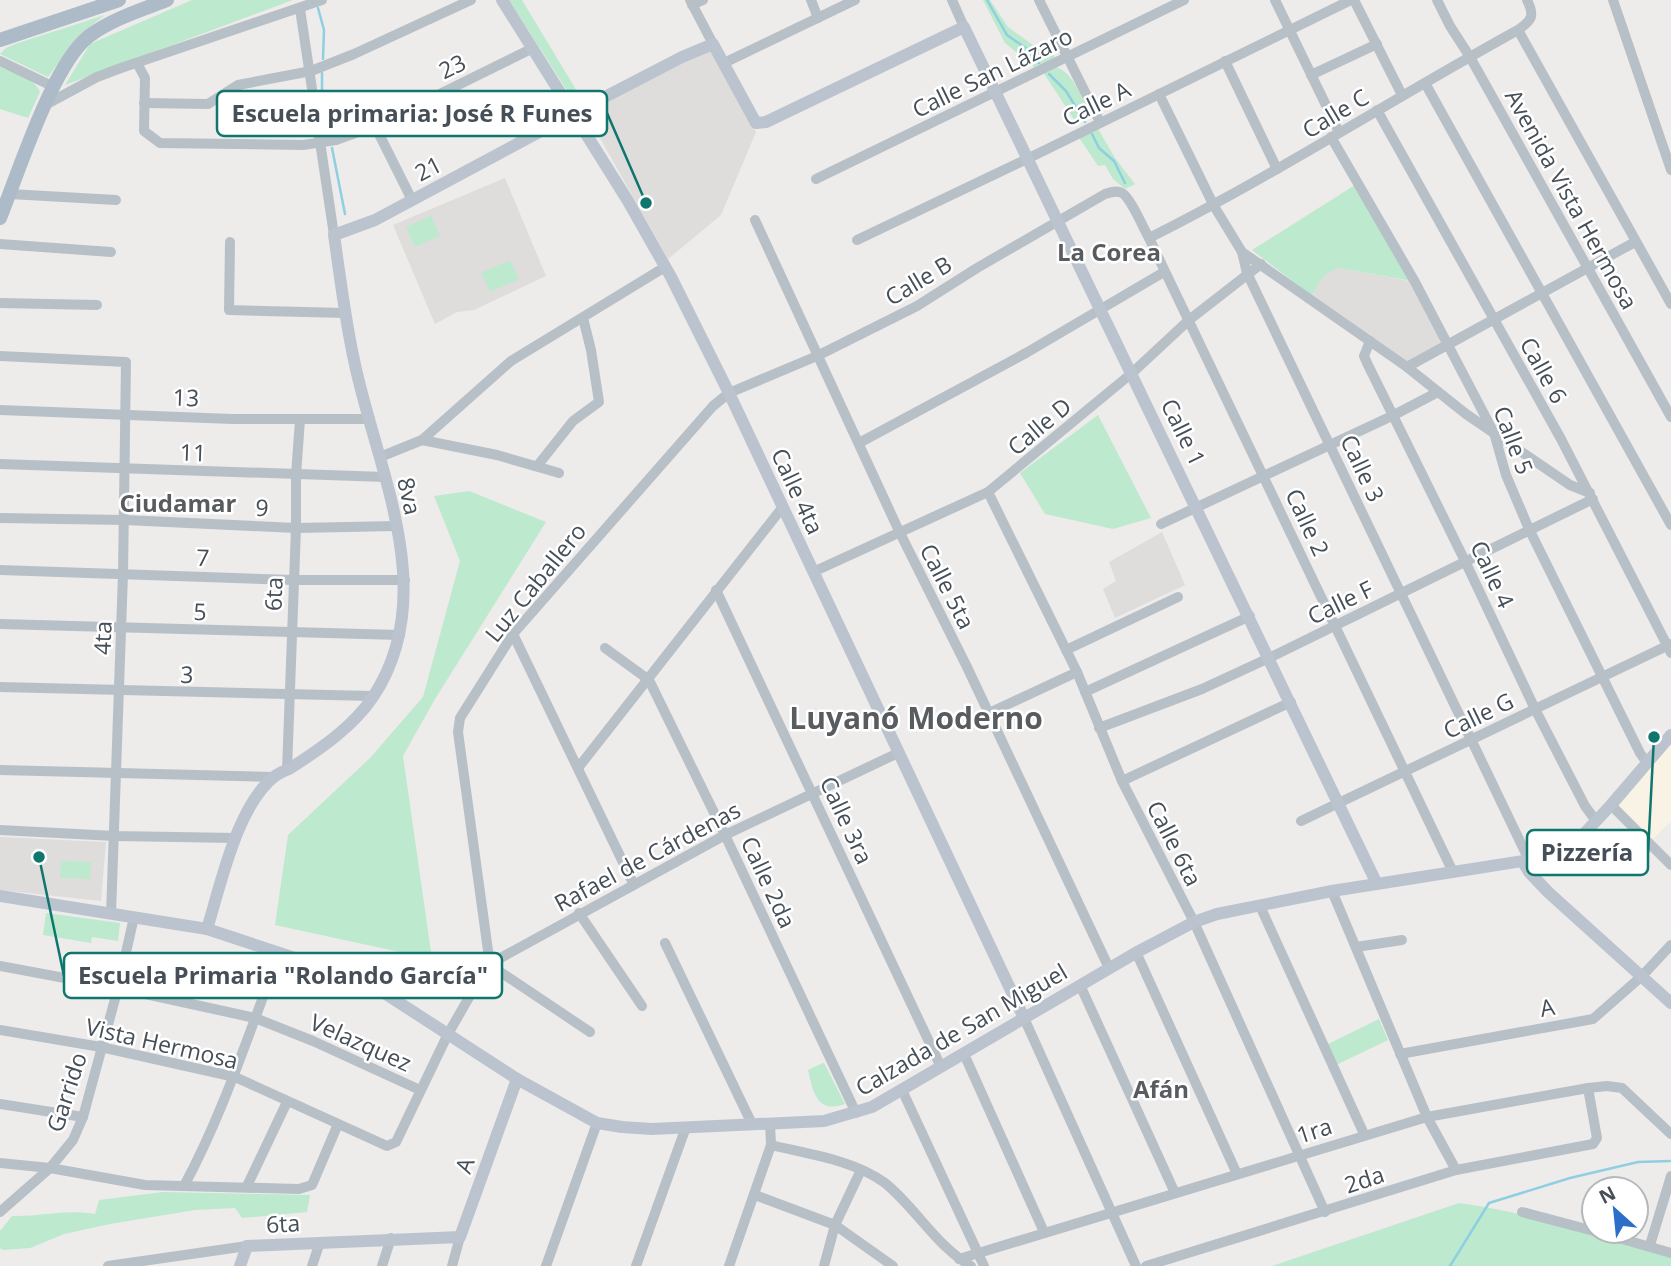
<svg xmlns="http://www.w3.org/2000/svg" width="1671" height="1266" font-family="'Open Sans',sans-serif">
<style>
.commercial{fill:#f9f3e5}
.education{fill:#dfdcdc}
.green{fill:#bde9ce}
.lines{fill:none;stroke-linecap:round;stroke-linejoin:round}
.stream{stroke:#8ecfe1;stroke-width:2.5}
.street{stroke:#b8c0c7;stroke-width:10}
.secondary{stroke:#bbc4ce;stroke-width:12}
.primary{stroke:#adbbc8;stroke-width:14}
.labels{text-anchor:middle;dominant-baseline:central;stroke-width:5;stroke-linejoin:round;paint-order:stroke}
.street-label{font-size:23px;fill:#464f57;stroke:#fff}
.neighbourhood-label{font-size:24px;font-weight:bold;fill:#595c5f;stroke:#fff}
.district-label{font-size:30px;font-weight:bold;fill:#595c5f;stroke:#fff}
.leader{fill:none;stroke:#0f766e;stroke-width:2.5}
.callout-dot{fill:#0f766e;stroke:#fff;stroke-width:2.5}
.callout{fill:#fff;stroke:#0f766e;stroke-width:2.5}
.callout-label{font-size:24px;text-anchor:middle;font-weight:bold;fill:#464f57}
</style>
<rect width="100%" height="100%" fill="#eeebeb"/>
<!-- commercial -->
<path class="commercial" d="M1671,744V821L1650,842L1612,805Z"/>
<!-- education -->
<g class="education">
<path d="M710,50L756,132L721,215L668,259L587,115L649,77Z"/>
<path d="M505,178L546,276L474,310L457,312L435,324L393,225Z"/>
<path d="M1338,268L1415,282L1448,345L1407,367L1311,299L1318,282L1329,271Z"/>
<path d="M1162,532L1185,585L1115,618L1103,589L1116,581L1109,562Z"/>
<path d="M0,837L106,842L101,901L0,890Z"/>
</g>
<!-- green -->
<g class="green">
<path d="M192,0H293L65,85L90,44Z"/>
<path d="M509,0H522L581,98L573,100Z"/>
<path d="M983,0H990L1008,27L1041,51L1050,47L1055,58L1034,67L1005,43Z"/>
<path d="M105,15L79,35L48,77L0,54L6,48L15,44Z"/>
<path d="M0,67C13,73 35,78 40,92L28,118L0,109Z"/>
<path d="M1055,67C1074,71 1082,101 1091,117L1077,124L1043,72Z"/>
<path d="M1097,127L1115,158L1135,184L1125,189L1113,179L1105,165L1098,166L1078,136Z"/>
<path d="M1355,185L1412,281L1338,268C1324,273 1318,282 1312,296L1252,250Z"/>
<path d="M431,216L440,236L415,247L406,227Z"/>
<path d="M510,260L519,279L490,292L481,273Z"/>
<path d="M1098,415L1151,518L1113,529L1045,514L1020,473Z"/>
<path d="M469,491L546,522L435,699L403,756L432,959L275,925L288,835L370,758L423,697L460,561L434,496Z"/>
<path d="M61,861L91,862L90,879L60,878Z"/>
<path d="M46,913L120,923L118,941L92,937L91,943L43,935Z"/>
<path d="M1379,1019L1388,1040L1336,1065L1326,1045Z"/>
<path d="M823,1063H824L845,1104C817,1114 813,1092 808,1070Z"/>
<path d="M163,1192L310,1195L307,1212L242,1218L235,1208L195,1210L110,1224L64,1234L30,1248L3,1250L0,1248V1231L12,1216C40,1217 67,1209 95,1214L99,1200Z"/>
<path d="M1459,1203C1530,1213 1604,1235 1671,1258V1266H1272Z"/>
</g>
<g class="lines">
<!-- stream -->
<g class="stream">
<path d="M987,0L1007,35L1027,49L1039,63"/>
<path d="M318,8L324,30L323,59"/>
<path d="M322,73V89L330,133"/>
<path d="M1049,74L1066,91L1085,122"/>
<path d="M1092,134L1099,148L1114,161L1125,183"/>
<path d="M332,148L345,214"/>
<path d="M1450,1266L1489,1203L1570,1178L1638,1162L1671,1161"/>
</g>
<!-- street -->
<g class="street">
<path d="M690,0L713,44"/>
<path d="M811,0L818,18"/>
<path d="M952,0L964,27"/>
<path d="M1039,0L1100,122"/>
<path d="M1275,0L1339,132"/>
<path d="M1354,0L1402,95"/>
<path d="M1437,0L1450,26L1470,57L1671,417"/>
<path d="M1613,0L1671,170"/>
<path d="M692,5L703,0"/>
<path d="M300,9L334,235"/>
<path d="M1518,30L1671,304"/>
<path d="M0,61L54,87"/>
<path d="M1225,61L1277,169"/>
<path d="M137,63L145,78L144,131L160,143L303,145L336,140L375,126L533,48"/>
<path d="M724,63L855,0"/>
<path d="M1311,75L1377,44"/>
<path d="M1425,83L1671,525"/>
<path d="M1159,94L1214,206L1242,252L1247,273L1529,860"/>
<path d="M144,103L208,104L238,85L311,71L354,54L471,0"/>
<path d="M45,105L97,77L121,68L322,0"/>
<path d="M1377,110L1561,439L1671,653"/>
<path d="M375,126L412,200"/>
<path d="M1331,137L1415,282L1494,433L1506,475L1529,529L1640,753L1647,763"/>
<path d="M816,179L1184,0"/>
<path d="M10,194L116,200"/>
<path d="M755,220L899,531L967,667L1109,968"/>
<path d="M1149,238C1275,175 1394,98 1518,30C1532,20 1535,16 1527,0"/>
<path d="M857,240L1029,158L1351,0"/>
<path d="M230,242L229,310L346,313"/>
<path d="M0,244L111,252"/>
<path d="M1242,252L1407,367L1466,414L1570,485L1590,493"/>
<path d="M0,303L97,305"/>
<path d="M1370,341L1364,356L1367,363L1465,561L1535,709L1585,806L1596,821"/>
<path d="M0,356L126,362L123,574L111,914"/>
<path d="M1407,367L1635,242"/>
<path d="M0,410L232,419H370"/>
<path d="M422,440L497,455L559,473"/>
<path d="M859,443L1026,353L1164,272"/>
<path d="M380,457L422,440L511,361L665,267"/>
<path d="M0,464L385,477"/>
<path d="M538,465L573,421L599,402L591,350L583,318"/>
<path d="M988,492L1077,672L1122,781L1194,922L1325,1212"/>
<path d="M0,518L125,520L296,528L396,526"/>
<path d="M1161,524L1394,415L1438,392"/>
<path d="M0,570L294,580H405"/>
<path d="M813,572L988,492L1132,373L1189,320L1261,264"/>
<path d="M716,590L941,1067"/>
<path d="M0,624L400,635"/>
<path d="M513,634L633,883"/>
<path d="M605,648L649,680L725,835L856,1113"/>
<path d="M1066,650L1178,597"/>
<path d="M0,687L373,696"/>
<path d="M1085,692L1250,616"/>
<path d="M989,713L1077,672"/>
<path d="M1099,728L1202,689L1269,658L1593,499"/>
<path d="M578,768L782,508"/>
<path d="M0,770L274,777"/>
<path d="M287,770L296,528V475L300,420"/>
<path d="M1122,781L1291,702"/>
<path d="M1611,805L1671,865"/>
<path d="M1301,821L1671,644"/>
<path d="M0,830L115,836L236,838"/>
<path d="M1332,891L1427,1117L1456,1170"/>
<path d="M1260,906L1364,1134"/>
<path d="M579,913L642,1006"/>
<path d="M665,943L752,1124"/>
<path d="M1356,947L1402,940"/>
<path d="M1136,952L1237,1174"/>
<path d="M0,966L118,988L255,1018L313,1041L420,1090"/>
<path d="M1080,985L1175,1193"/>
<path d="M1024,1018L1136,1266"/>
<path d="M0,1030L101,1047L235,1077L387,1146L396,1142L448,1034L483,973L495,961L725,835L898,753"/>
<path d="M590,1032L490,965L458,732L460,718L513,634L713,406L729,393L817,356L917,306L977,268L1105,194C1111,192 1117,190 1122,193C1131,198 1143,228 1149,238L1453,872"/>
<path d="M964,1054L1044,1232"/>
<path d="M1400,1054L1593,1019L1642,976L1671,945"/>
<path d="M902,1090L984,1266"/>
<path d="M0,1104L83,1117"/>
<path d="M771,1145C808,1154 854,1160 885,1183C916,1208 936,1246 971,1266"/>
<path d="M0,1163L50,1168L145,1185L299,1189L312,1185L338,1124"/>
<path d="M184,1186C224,1112 249,1031 280,953"/>
<path d="M247,1186L287,1102"/>
<path d="M755,1195L835,1225L893,1266"/>
<path d="M0,1212L50,1168L73,1140L83,1117L118,988L134,917"/>
<path d="M1522,1212L1594,1231"/>
<path d="M1594,1231L1671,1253"/>
<path d="M1650,1245L1671,1176"/>
<path d="M959,1259L1427,1117L1588,1088L1607,1086L1622,1088L1671,1134"/>
<path d="M108,1266L247,1246"/>
<path d="M312,1266L320,1242"/>
<path d="M382,1266L391,1238"/>
<path d="M452,1266L460,1237"/>
<path d="M546,1266L597,1123"/>
<path d="M636,1266L686,1127"/>
<path d="M729,1266L771,1145L770,1123"/>
<path d="M824,1266L835,1225L861,1170"/>
<path d="M1146,1266L1456,1170L1593,1144L1597,1138L1588,1088"/>
</g>
<!-- secondary -->
<g class="secondary">
<path d="M502,0L628,201L671,277L729,393L1024,1018"/>
<path d="M1523,862L1529,872L1548,892L1671,1003"/>
<path d="M0,896L207,929L322,967L375,987L517,1079L597,1123L622,1127L652,1129L824,1121L872,1107L1139,951L1194,922L1217,914L1332,891L1529,860L1565,849L1582,836L1611,805L1671,735"/>
<path d="M207,929C221,884 237,805 275,776C279,773 284,771 289,769C319,750 353,727 373,697C442,593 376,468 354,360C345,319 340,276 334,235L375,220L601,99L682,57L713,44L756,123L766,122L964,27L1377,884"/>
<path d="M240,1266L247,1246L460,1237L517,1079"/>
</g>
<!-- primary -->
<g class="primary">
<path d="M0,40L119,0"/>
<path d="M0,218C19,172 52,65 89,36C112,19 141,10 167,0"/>
</g>
</g>
<g class="labels">
<!-- street labels -->
<g class="street-label">
<text transform="translate(452 66) rotate(-26)">23</text>
<text transform="translate(992 72) rotate(-26)">Calle San Lázaro</text>
<text transform="translate(1096 103) rotate(-26)">Calle A</text>
<text transform="translate(1335 113) rotate(-31)">Calle C</text>
<text transform="translate(428 168) rotate(-27)">21</text>
<text transform="translate(1572 199) rotate(61)">Avenida Vista Hermosa</text>
<text transform="translate(918 280) rotate(-31)">Calle B</text>
<text transform="translate(1544 370) rotate(61)">Calle 6</text>
<text transform="translate(186 397) rotate(2)">13</text>
<text transform="translate(1039 426) rotate(-40)">Calle D</text>
<text transform="translate(1184 432) rotate(64)">Calle 1</text>
<text transform="translate(1514 440) rotate(69)">Calle 5</text>
<text transform="translate(193 452) rotate(2)">11</text>
<text transform="translate(1363 468) rotate(65)">Calle 3</text>
<text transform="translate(798 491) rotate(65)">Calle 4ta</text>
<text transform="translate(410 496) rotate(77)">8va</text>
<text transform="translate(262 507) rotate(3)">9</text>
<text transform="translate(1308 522) rotate(65)">Calle 2</text>
<text transform="translate(203 557) rotate(2)">7</text>
<text transform="translate(1493 574) rotate(65)">Calle 4</text>
<text transform="translate(535 582) rotate(-51)">Luz Caballero</text>
<text transform="translate(948 586) rotate(63)">Calle 5ta</text>
<text transform="translate(273 594) rotate(-88)">6ta</text>
<text transform="translate(1340 602) rotate(-26)">Calle F</text>
<text transform="translate(200 611) rotate(1)">5</text>
<text transform="translate(102 638) rotate(-88)">4ta</text>
<text transform="translate(187 674) rotate(2)">3</text>
<text transform="translate(1478 715) rotate(-26)">Calle G</text>
<text transform="translate(847 820) rotate(65)">Calle 3ra</text>
<text transform="translate(1175 843) rotate(63)">Calle 6ta</text>
<text transform="translate(647 856) rotate(-28)">Rafael de Cárdenas</text>
<text transform="translate(769 882) rotate(65)">Calle 2da</text>
<text transform="translate(1547 1007) rotate(-10)">A</text>
<text transform="translate(961 1029) rotate(-30)">Calzada de San Miguel</text>
<text transform="translate(361 1042) rotate(24)">Velazquez</text>
<text transform="translate(162 1043) rotate(13)">Vista Hermosa</text>
<text transform="translate(66 1092) rotate(-72)">Garrido</text>
<text transform="translate(1314 1130) rotate(-18)">1ra</text>
<text transform="translate(464 1165) rotate(-70)">A</text>
<text transform="translate(1364 1179) rotate(-18)">2da</text>
<text transform="translate(283 1223) rotate(-3)">6ta</text>
</g>
<!-- neighbourhood labels -->
<g class="neighbourhood-label">
<text x="1109" y="251">La Corea</text>
<text x="178" y="502">Ciudamar</text>
<text x="1161" y="1088">Afán</text>
</g>
<!-- district labels -->
<g class="district-label">
<text x="916" y="717">Luyanó Moderno</text>
</g>
</g>
<!-- callouts -->
<path class="leader" d="M646 203L607 113M1654 737L1648 853M39 857L64 976"/>
<g class="callout-dot">
<circle cx="646" cy="203" r="7"/>
<circle cx="1654" cy="737" r="7"/>
<circle cx="39" cy="857" r="7"/>
</g>
<g class="callout">
<rect x="217" y="91" width="390" height="45" rx="7"/>
<rect x="1527" y="830" width="121" height="45" rx="7"/>
<rect x="64" y="953" width="438" height="45" rx="7"/>
</g>
<g class="callout-label">
<text x="412" y="122">Escuela primaria: José R Funes</text>
<text x="1587" y="861">Pizzería</text>
<text x="283" y="984">Escuela Primaria "Rolando García"</text>
</g>
<!-- north arrow -->
<g transform="translate(1615 1210) rotate(333)"><circle r="33" fill="#ffffff" stroke="#b5b9bc" stroke-width="2"/>
<path d="M0-5L12 26L0 18L-12 26Z" fill="#2b6fc9"/>
<text y="-10" font-size="19" font-weight="bold" text-anchor="middle" fill="#464f57">N</text>
</g>
</svg>
